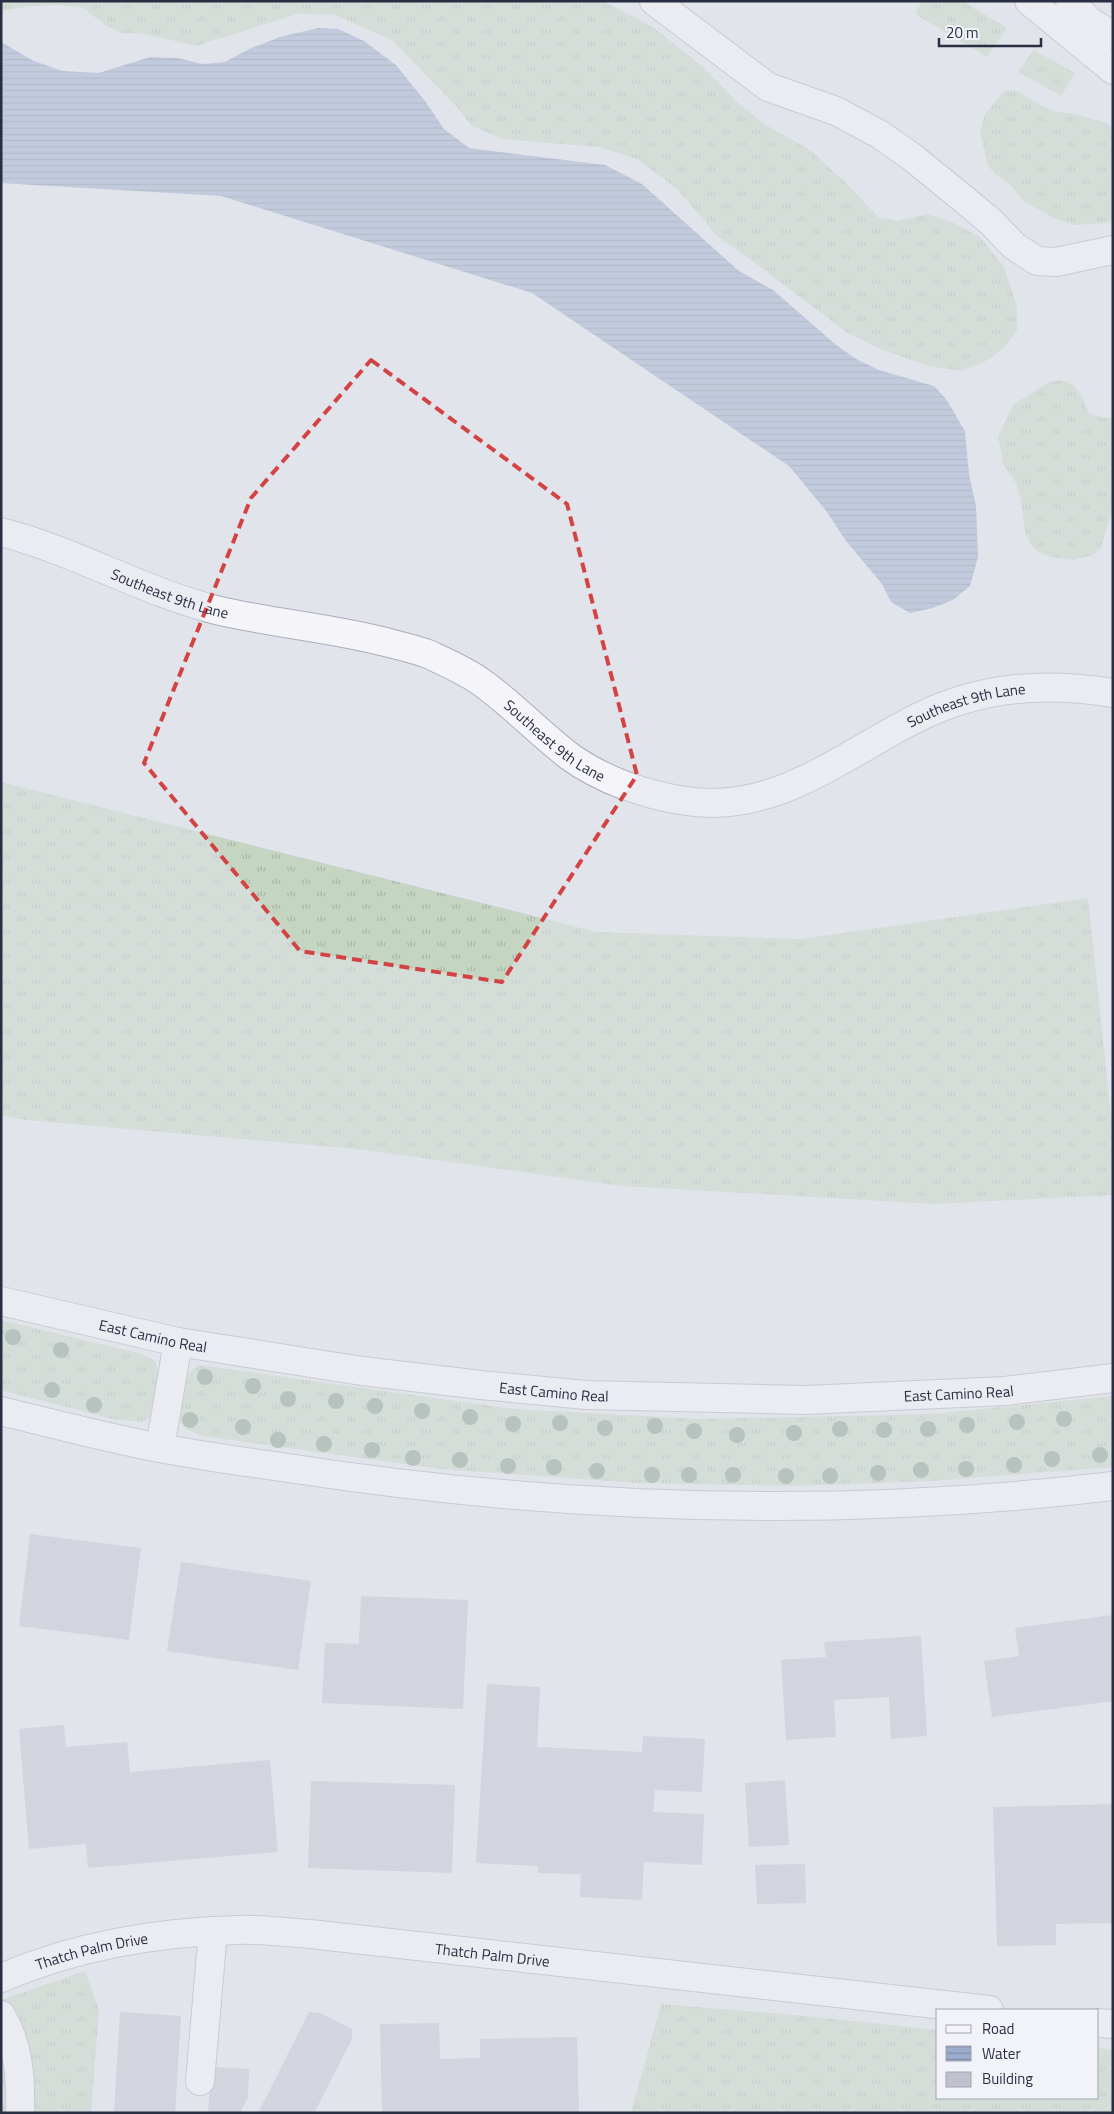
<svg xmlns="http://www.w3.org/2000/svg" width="1114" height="2114" font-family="'Titillium Web',sans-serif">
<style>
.grass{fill:url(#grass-tufts)}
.water{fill:url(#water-rules)}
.building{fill:#bfc2ce}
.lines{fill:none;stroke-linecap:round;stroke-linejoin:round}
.minor-casing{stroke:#aaaeb9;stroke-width:30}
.minor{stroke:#f5f5f9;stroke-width:28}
.tree{fill:#849b87}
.marked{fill:none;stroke:#d44343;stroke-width:4;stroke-dasharray:10 6;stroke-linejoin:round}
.labels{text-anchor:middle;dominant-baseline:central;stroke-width:4;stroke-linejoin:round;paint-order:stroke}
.street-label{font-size:15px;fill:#292f43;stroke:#f1f3f8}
</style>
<defs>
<pattern id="grass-tufts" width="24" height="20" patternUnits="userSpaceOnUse" patternTransform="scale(1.25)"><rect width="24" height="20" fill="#c4d5c2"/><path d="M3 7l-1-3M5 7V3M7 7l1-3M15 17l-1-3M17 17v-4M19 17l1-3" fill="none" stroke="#a8b7a8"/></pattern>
<pattern id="water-rules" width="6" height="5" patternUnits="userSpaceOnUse" patternTransform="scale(1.25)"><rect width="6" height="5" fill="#9baccc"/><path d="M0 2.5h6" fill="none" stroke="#7e8ca7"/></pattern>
</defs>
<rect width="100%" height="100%" fill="#e2e4eb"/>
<!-- grass -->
<g class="grass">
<path d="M1,1H603L653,27L703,67L739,104L766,125L810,150L845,182L879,218L897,221L928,214L954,223L980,237L1004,267L1017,306V330L1005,347L984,362L961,371L929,366L883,350L846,332L751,260L718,237L678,190L637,159L599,147L503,139L472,126L456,106L392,40L335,15L297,14L196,46L145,34L122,33L108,27L83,8L63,5L34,6L1,11Z"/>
<path d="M922,1H963L1007,28L987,57L915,14Z"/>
<path d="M1034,50L1075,73L1061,96L1018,72Z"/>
<path d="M1015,90L1042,106L1054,111L1075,114L1106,123L1113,128V220L1108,223L1075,225L1055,219L1022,200L1012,186L996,175L988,166L980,131L985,114L1004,91Z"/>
<path d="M1062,380C1066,382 1073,384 1076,388C1092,408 1078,416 1113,418V508L1101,547L1093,555L1074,560L1052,557L1038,552L1031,545L1025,532L1021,500L1016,483L1004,466L998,437L1013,405L1049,382Z"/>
<path d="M1,782L597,932L801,939L1088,898L1113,1134V1195L934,1204L622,1186L357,1149L25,1120L1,1115Z"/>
<path d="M1,1320L142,1354L155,1361L159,1374L152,1416L141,1422L112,1419L1,1390Z"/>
<path d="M199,1365L514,1409L700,1419L931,1414L1113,1396V1467L931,1481L794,1486L638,1483L441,1469L202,1436L186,1429L178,1419C180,1399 179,1375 199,1365Z"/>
<path d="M85,1971L99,2010L91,2113H1V2000Z"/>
<path d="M661,2004L796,2015L938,2030V2098H1098V2048L1113,2050V2113H631Z"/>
</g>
<!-- water -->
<path class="water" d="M318,28L338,29L364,41L396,65L425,101L444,129L469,148L605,165L642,184L739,271L773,290L835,344L856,359L879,370L934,386L946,399L965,431L969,475L976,506L978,557L970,586L953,600L933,608L910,613L891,602L882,584L846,541L827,512L789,466L532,293L221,196L1,183V42L32,60L62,71L99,73L150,57L178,58L202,64L225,62L249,49L280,37Z"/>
<!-- building -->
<g class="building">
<path d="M30,1534L141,1548L129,1640L19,1626Z"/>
<path d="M181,1562L311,1581L298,1670L167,1651Z"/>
<path d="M361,1596L468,1600L463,1709L322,1703L325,1643L359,1644Z"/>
<path d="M1113,1615V1701L992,1717L984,1661L1019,1656L1015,1628Z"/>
<path d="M921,1636L927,1736L891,1739L889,1697L834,1700L836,1737L786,1740L781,1660L826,1657L824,1642Z"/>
<path d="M487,1684L540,1687L537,1747L642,1752L643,1736L705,1739L702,1792L655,1790L653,1812L704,1814L702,1865L644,1862L642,1900L580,1897L581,1874L538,1873V1866L476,1863Z"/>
<path d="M64,1725L66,1747L127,1742L130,1772L270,1760L278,1852L88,1868L86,1844L29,1849L19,1729Z"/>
<path d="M785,1780L789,1845L749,1847L745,1783Z"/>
<path d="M311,1781L455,1785L452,1873L308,1868Z"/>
<path d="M1113,1804V1923L1056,1924V1945L997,1946L993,1807Z"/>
<path d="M805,1864L806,1903L757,1904L755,1865Z"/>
<path d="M120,2012L181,2016L175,2113H114Z"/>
<path d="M309,2012L320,2013L352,2029V2039L314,2113H258Z"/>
<path d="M439,2023L440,2059L480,2058V2039L577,2037L579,2113H382L380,2024Z"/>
<path d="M211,2067L249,2069L248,2097L240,2113H208Z"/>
</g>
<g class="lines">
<defs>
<g id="minor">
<path d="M654,1L768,87L836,111L879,134L912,157L966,201L990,221L1014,246L1037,261L1056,262L1113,250"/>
<path d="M1029,1L1113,70"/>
<path d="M1070,1L1089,21L1113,36"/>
<path id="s1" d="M1,532C75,551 142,591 216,610C275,624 335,628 393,644C405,647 417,650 428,654C445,662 466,671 481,682C512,704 539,733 569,756C602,780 645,795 686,801C775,815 844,754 919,717C982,686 1045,682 1113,693"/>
<path id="s2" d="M1,1301L178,1342L362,1371L481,1385L586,1395L805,1400L1005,1391L1113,1378"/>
<path d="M1,1411C54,1424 107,1438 160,1448C202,1456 245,1462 288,1468C561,1510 838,1519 1113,1486"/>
<path d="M160,1448L178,1342"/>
<path id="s3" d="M1,1978C76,1946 156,1932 237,1930C261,1929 285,1932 310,1934L989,2010"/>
<path d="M1,2015C19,2045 21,2078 20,2113"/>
<path d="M1098,2023L1113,2024"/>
<path d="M200,2081L213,1931"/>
</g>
</defs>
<!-- minor casing -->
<use href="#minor" class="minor-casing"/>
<!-- minor -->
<use href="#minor" class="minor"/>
</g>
<!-- trees -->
<g class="tree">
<circle cx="13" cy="1337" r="8"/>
<circle cx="61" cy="1350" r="8"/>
<circle cx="205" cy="1377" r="8"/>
<circle cx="253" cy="1386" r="8"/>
<circle cx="52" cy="1390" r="8"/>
<circle cx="288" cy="1399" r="8"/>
<circle cx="336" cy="1401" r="8"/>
<circle cx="94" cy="1405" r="8"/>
<circle cx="375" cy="1406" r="8"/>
<circle cx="422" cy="1411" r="8"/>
<circle cx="470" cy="1417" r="8"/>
<circle cx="1064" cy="1419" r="8"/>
<circle cx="190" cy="1420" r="8"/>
<circle cx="1017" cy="1422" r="8"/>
<circle cx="560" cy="1423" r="8"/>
<circle cx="513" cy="1424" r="8"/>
<circle cx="967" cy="1425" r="8"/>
<circle cx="655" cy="1426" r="8"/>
<circle cx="243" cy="1427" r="8"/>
<circle cx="605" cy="1428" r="8"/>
<circle cx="840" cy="1429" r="8"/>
<circle cx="928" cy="1429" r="8"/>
<circle cx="884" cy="1430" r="8"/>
<circle cx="694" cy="1431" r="8"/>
<circle cx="794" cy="1433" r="8"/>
<circle cx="737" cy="1435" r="8"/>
<circle cx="278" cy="1440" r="8"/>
<circle cx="324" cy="1444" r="8"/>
<circle cx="372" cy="1450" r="8"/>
<circle cx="1100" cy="1455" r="8"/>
<circle cx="413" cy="1458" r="8"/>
<circle cx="1052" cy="1459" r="8"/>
<circle cx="460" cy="1460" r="8"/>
<circle cx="1014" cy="1465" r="8"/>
<circle cx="508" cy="1466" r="8"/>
<circle cx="554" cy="1467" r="8"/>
<circle cx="966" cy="1469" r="8"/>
<circle cx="921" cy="1470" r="8"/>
<circle cx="597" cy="1471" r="8"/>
<circle cx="878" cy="1473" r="8"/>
<circle cx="652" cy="1475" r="8"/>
<circle cx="689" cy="1475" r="8"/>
<circle cx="733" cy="1475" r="8"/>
<circle cx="786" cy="1476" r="8"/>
<circle cx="830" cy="1476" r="8"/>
</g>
<!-- marked area -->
<path d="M0 0H1114V2114H0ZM371,360L567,504L637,775L502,982L300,951L144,763L251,498Z" fill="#e2e4eb" fill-opacity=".55" fill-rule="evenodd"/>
<path class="marked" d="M371,360L567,504L637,775L502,982L300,951L144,763L251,498Z"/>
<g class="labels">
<!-- street labels -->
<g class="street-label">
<text stroke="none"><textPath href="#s1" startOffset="180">Southeast 9th Lane</textPath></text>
<text stroke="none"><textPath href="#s1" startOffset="1049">Southeast 9th Lane</textPath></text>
<text stroke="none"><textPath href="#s1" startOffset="600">Southeast 9th Lane</textPath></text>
<text stroke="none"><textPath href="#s2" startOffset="156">East Camino Real</textPath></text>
<text stroke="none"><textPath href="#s2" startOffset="561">East Camino Real</textPath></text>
<text stroke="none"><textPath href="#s2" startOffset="966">East Camino Real</textPath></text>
<text stroke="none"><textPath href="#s3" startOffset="95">Thatch Palm Drive</textPath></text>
<text stroke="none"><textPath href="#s3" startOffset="499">Thatch Palm Drive</textPath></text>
</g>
</g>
<!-- border -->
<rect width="1114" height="2114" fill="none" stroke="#292f43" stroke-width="5"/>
<!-- legend -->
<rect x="936" y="2009" width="162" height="90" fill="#f1f3f8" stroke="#a1a5b0"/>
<rect x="946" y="2025" width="25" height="8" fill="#f5f5f9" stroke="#a1a5b0"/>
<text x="982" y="2034" font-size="15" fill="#292f43">Road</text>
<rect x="946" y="2046" width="25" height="15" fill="url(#water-rules)" stroke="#a1a5b0"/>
<text x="982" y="2059" font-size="15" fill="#292f43">Water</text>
<rect x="946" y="2072" width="25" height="15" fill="#bfc2ce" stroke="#a1a5b0"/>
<text x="982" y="2084" font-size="15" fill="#292f43">Building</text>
<!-- scale -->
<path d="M939 38v8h102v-8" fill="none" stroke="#292f43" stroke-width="2.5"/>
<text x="946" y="38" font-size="15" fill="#292f43" stroke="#f1f3f8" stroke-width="4" paint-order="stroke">20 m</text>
</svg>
